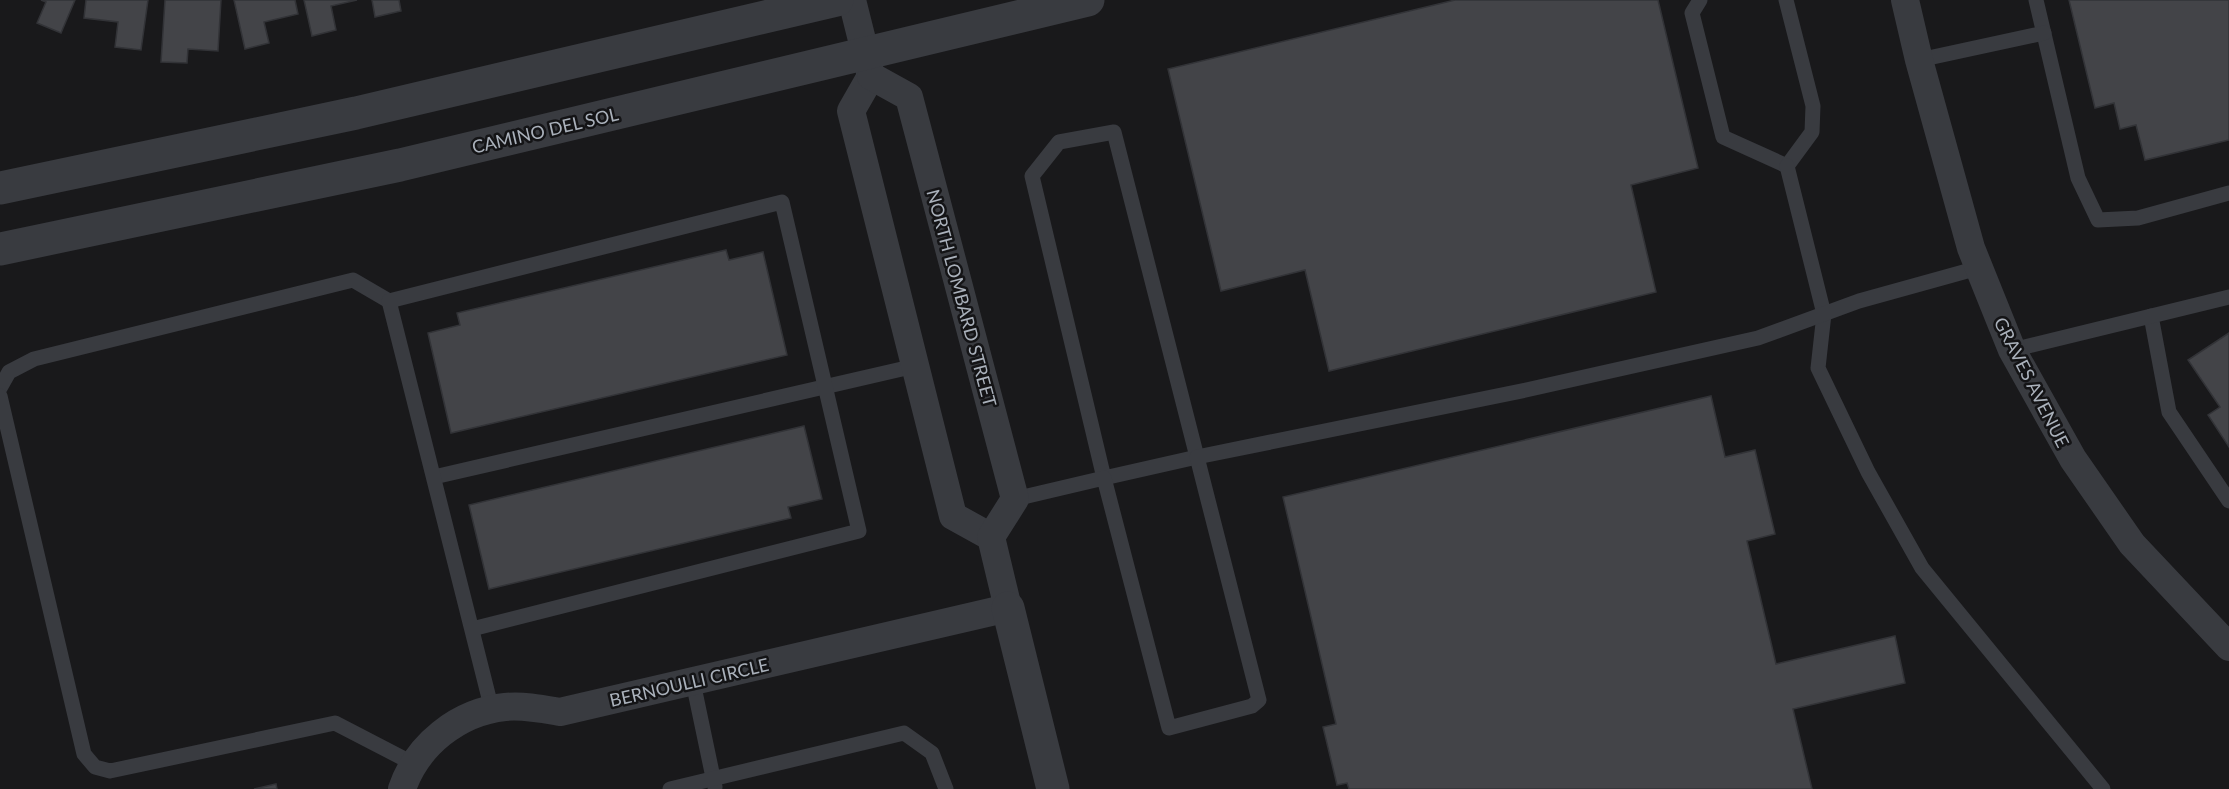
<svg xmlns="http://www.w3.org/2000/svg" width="2229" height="789" font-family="Lato,sans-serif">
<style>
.building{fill:#434448;stroke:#323337;stroke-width:1.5}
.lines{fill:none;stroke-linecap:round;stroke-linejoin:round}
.service{stroke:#393b40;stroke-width:15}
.minor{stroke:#393b40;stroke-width:28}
.tertiary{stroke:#393b40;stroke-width:33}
.labels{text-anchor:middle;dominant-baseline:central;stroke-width:5;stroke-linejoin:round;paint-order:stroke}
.street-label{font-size:18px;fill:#aab1bb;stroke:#141416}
</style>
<rect width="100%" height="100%" fill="#19191b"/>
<!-- building -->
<g class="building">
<path d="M41,0H75L61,33L37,23L46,2Z"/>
<path d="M86,0H148L141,50L115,47L118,22L84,18Z"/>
<path d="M165,0H221L218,51L188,49L187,63L161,62Z"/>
<path d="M234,0H295L298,14L264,22L269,43L245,49Z"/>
<path d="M304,0H357L331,6L336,30L312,36Z"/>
<path d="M372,0H399L401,11L375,17Z"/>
<path d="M1455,0H1658L1698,168L1631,185L1656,292L1329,371L1305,270L1221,291L1168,69Z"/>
<path d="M2069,0H2229V140L2145,160L2136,125L2120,129L2114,103L2095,108Z"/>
<path d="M726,250L729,260L763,252L787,355L451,433L428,333L460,325L457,313Z"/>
<path d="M2229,333V447L2208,415L2220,407L2188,360Z"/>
<path d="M1711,396L1725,457L1755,450L1775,534L1747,541L1776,664L1895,636L1905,683L1793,709L1812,789H1349L1347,783L1337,785L1323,727L1336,724L1283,497Z"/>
<path d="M804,426L822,499L788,507L791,518L489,589L469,505Z"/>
<path d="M276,784L277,789H254Z"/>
</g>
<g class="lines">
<!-- service -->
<g class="service">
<path d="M1700,0L1692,13L1723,137L1787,166"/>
<path d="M1786,0L1813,106L1812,132L1787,166"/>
<path d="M2036,0L2078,178L2098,220L2138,218L2229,193"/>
<path d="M1919,60L2044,33"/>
<path d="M1114,132L1197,457L1104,478L1032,176L1059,142Z"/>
<path d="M1787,166L1824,314L1818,368L1868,472L1922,568L2103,789"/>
<path d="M2151,316L2169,412L2229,501"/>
<path d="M2012,350L2229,297"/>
<path d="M0,388L9,372L34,359L353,280L389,301"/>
<path d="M0,396L84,754L95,767L110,771L335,723L414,764"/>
<path d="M434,477L915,366"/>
<path d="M1015,499L1104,478L1169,728L1252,706L1259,700L1197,457L1526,390L1758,338L1859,301L1978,268"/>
<path d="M472,629L859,531L782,202L389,301L492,710"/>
<path d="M693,682L715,787"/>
<path d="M670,789L904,733L932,753L946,789"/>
</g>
<!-- minor -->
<g class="minor">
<path d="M852,0L871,76L851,111L953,516L991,537"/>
<path d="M1905,0L1919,60L1971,248L2012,350L2073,459L2132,544L2229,647"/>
<path d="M402,789C417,745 458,712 505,707C523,705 543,709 560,712L1008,608L991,537L1015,499L909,97L871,76"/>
</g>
<!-- tertiary -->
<g class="tertiary">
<path d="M0,188L356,113L837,0"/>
<path d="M0,249L400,165L1088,0"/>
<path d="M1008,608L1053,789"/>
</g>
</g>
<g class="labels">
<!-- street labels -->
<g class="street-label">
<text transform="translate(545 130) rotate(-13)">CAMINO DEL SOL</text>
<text transform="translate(962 298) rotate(75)">NORTH LOMBARD STREET</text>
<text transform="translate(2032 382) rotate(63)">GRAVES AVENUE</text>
<text transform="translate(689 682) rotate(-13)">BERNOULLI CIRCLE</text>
</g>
</g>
</svg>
